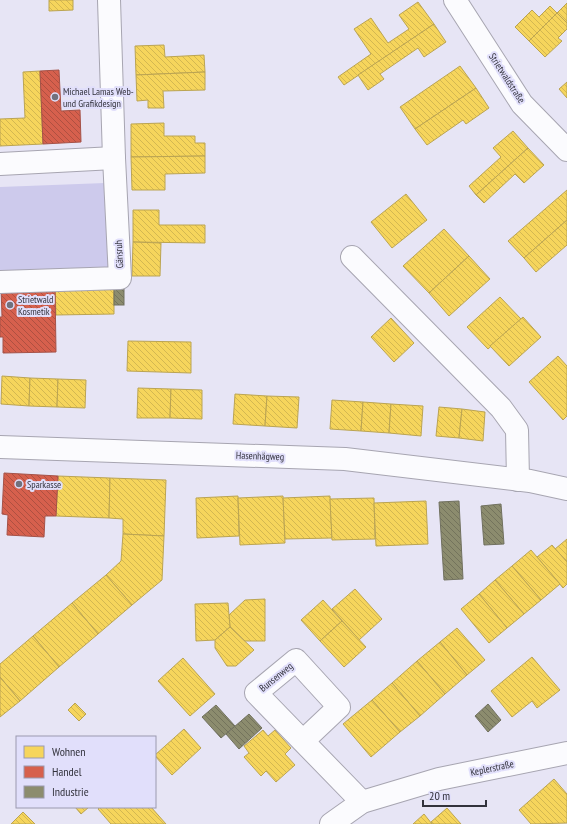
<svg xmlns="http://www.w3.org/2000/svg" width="567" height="824" font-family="'PT Sans Narrow',sans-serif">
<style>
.grass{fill:#cdcaec}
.homes{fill:url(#homes-back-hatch);stroke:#bba452}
.shops{fill:url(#shops-back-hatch);stroke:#a55248}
.industry{fill:url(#industry-back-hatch);stroke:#71715f}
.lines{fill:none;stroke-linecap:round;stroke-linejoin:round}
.minor-casing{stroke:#a7a5b1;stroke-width:24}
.minor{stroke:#fbfbfe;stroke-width:22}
.poi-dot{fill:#71717d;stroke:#e1dffb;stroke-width:1.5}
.labels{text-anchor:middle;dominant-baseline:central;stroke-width:4;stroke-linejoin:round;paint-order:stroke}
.street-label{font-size:10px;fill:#32323c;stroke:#e1dffb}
.poi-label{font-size:10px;fill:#32323c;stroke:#e1dffb;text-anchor:start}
</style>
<defs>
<pattern id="homes-back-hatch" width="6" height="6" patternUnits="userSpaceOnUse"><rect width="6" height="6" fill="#f6d55c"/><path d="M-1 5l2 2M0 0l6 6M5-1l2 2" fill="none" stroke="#d3b751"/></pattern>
<pattern id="shops-back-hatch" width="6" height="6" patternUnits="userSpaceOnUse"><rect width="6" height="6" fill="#d6604d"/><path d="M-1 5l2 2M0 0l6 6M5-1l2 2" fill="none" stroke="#ae5041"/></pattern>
<pattern id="industry-back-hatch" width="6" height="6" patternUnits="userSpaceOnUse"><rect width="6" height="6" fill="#8c8c6e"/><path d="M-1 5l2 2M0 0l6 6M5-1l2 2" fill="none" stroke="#73735c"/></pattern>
</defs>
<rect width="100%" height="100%" fill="#e7e5f5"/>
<!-- grass -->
<path class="grass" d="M105,183L109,267L0,271V187Z"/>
<!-- homes -->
<g class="homes">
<path d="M49,0H73V10L49,11Z"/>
<path d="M418,2L434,24L344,85L338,77L371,54L354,29L371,18L388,43L409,29L399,15Z"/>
<path d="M567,3V23L557,13Z"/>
<path d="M550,6L557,13L529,41L515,27L532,10L539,17Z"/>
<path d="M557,13L567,23V29L558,38L562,41L545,57L529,41Z"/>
<path d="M434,24L446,42L424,57L418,48L380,74L384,79L368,90L358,75Z"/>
<path d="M164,45L165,57L204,55L205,72L136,75L135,46Z"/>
<path d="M460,66L476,88L415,129L400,107Z"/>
<path d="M40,71L43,144L0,146V119L25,118L23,72Z"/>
<path d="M205,72V90L163,91L164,108H148V100L137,101L136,75Z"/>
<path d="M567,82V98L559,89Z"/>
<path d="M476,88L489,108L466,124L463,120L427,145L415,129Z"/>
<path d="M164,123V136H195V143H205V156L131,157V124Z"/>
<path d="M513,131L528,148L476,195L469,186L501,157L493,148Z"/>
<path d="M528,148L544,165L524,183L515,174L484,203L476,195Z"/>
<path d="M205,156V173L165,174V190H132L131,157Z"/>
<path d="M567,190V220L524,258L508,241Z"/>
<path d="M406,194L427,220L392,248L371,222Z"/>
<path d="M133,210H159V225H205V243L133,242Z"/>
<path d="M567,220V245L536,272L524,258Z"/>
<path d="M444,229L469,256L429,293L403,266Z"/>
<path d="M133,242L161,243L160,276H132Z"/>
<path d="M469,256L490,279L449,316L429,293Z"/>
<path d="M114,285V314L56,315L55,286Z"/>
<path d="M500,297L521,319L488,349L467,327Z"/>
<path d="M523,317L541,337L509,366L490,346Z"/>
<path d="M391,318L414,343L394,362L371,337Z"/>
<path d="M128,341L191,342V373L127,371Z"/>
<path d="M558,356L567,366V416L563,420L529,382Z"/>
<path d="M2,376L30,378L29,406L1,404Z"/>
<path d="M30,378L58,379L57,407L29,406Z"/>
<path d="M58,379L86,380L85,408L57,407Z"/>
<path d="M138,388L171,389L170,418H137Z"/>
<path d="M171,389L202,390V419L170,418Z"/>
<path d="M235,394L267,396L265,426L233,424Z"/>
<path d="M267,396L299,397L297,428L265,426Z"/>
<path d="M332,400L363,402L361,431L330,429Z"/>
<path d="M363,402L391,404L389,433L361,431Z"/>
<path d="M391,404L423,406L421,436L389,433Z"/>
<path d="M439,407L462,409L459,438L436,436Z"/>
<path d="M462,409L485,412L483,441L459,438Z"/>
<path d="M58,476L110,478L109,518L56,516Z"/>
<path d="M110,478L166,480L164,536L123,534V519L109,518Z"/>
<path d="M238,496L239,536L197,538L196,498Z"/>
<path d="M283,496L285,543L240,545L238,498Z"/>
<path d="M330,496L332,538L285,539L283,498Z"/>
<path d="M374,498L375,539L332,540L330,499Z"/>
<path d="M426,501L428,544L376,546L374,503Z"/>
<path d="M123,534L164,536L162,580L132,605L106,575L121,561Z"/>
<path d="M567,539V562L555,549Z"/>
<path d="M552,545L567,562V584L563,588L537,557Z"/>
<path d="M531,550L560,584L541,600L512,566Z"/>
<path d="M512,566L541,600L524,614L495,580Z"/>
<path d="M106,575L132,605L98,634L72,603Z"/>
<path d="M495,580L524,614L507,628L479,594Z"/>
<path d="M355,589L382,619L359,640L332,609Z"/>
<path d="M479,594L507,628L489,643L461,609Z"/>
<path d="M265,599V641H245L230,627L229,615L245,600Z"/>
<path d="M323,600L342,621L320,641L301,620Z"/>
<path d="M72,603L98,634L59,667L33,636Z"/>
<path d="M228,603L230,627L215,640L196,641L195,604Z"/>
<path d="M342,621L366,647L344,667L320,641Z"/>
<path d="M230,627L254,650L236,666H227L215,648V640Z"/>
<path d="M457,628L485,660L467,675L440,642Z"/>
<path d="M33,636L59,667L20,701L0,677V664Z"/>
<path d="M440,642L467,675L445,694L417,661Z"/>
<path d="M532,657L560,690L537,708L532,701L512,717L491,691Z"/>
<path d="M183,658L215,694L190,716L158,681Z"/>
<path d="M417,661L445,694L420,716L392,683Z"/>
<path d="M0,677L20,701L0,717Z"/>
<path d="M392,683L420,716L400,732L372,700Z"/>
<path d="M372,700L400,732L371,757L343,724Z"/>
<path d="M75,703L86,714L79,721L68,710Z"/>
<path d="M184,729L201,748L172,775L155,756V755Z"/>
<path d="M263,730L268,736L275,730L291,748L285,754L295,765L276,782L266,771L261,776L244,757L249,753L244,746Z"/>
<path d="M554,779L567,794V823L531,824L519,810Z"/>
<path d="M75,807H89L81,814Z"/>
<path d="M100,807H151L166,824H111L98,809Z"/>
<path d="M447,808L461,824H432L431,822Z"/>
<path d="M23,812L35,824H11Z"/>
<path d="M424,814L432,824H413Z"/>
</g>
<!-- shops -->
<g class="shops">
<path d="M59,70L61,111L80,110L81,142L43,144L40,71Z"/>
<path d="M55,286L56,352L3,353V337H0V317H2L1,287Z"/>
<path d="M4,473L58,476L56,516H45L44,537L7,535L8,515L2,514Z"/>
</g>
<!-- industry -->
<g class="industry">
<rect x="114" y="285" width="10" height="20"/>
<path d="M459,501L463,579L444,580L439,502Z"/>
<path d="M501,504L504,544L484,545L481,506Z"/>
<path d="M488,704L501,720L488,732L475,716Z"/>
<path d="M216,705L235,726L221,738L202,717Z"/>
<path d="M249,714L262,728L239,749L226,734Z"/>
</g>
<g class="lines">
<defs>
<g id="minor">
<path d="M455,0L522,104L567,150"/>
<path d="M0,164L114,158"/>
<path d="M352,257L501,408L517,430L518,480"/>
<path d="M0,282L120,278L114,158L109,0"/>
<path d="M0,447L345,459L530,481L567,489"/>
<path d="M303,741L339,707L296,660L256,693L362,802"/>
<path d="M331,824L362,802L439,779L567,753"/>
</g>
</defs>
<!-- minor casing -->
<use href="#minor" class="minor-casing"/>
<!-- minor -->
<use href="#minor" class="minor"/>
</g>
<!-- markers -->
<g class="poi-dot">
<circle cx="55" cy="97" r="4"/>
<circle cx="10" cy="305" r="4"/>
<circle cx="19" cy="484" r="4"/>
</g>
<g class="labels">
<!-- street labels -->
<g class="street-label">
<text transform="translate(507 78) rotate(57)">Strietwaldstraße</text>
<text transform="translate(119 254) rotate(-93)">Gänsruh</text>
<text transform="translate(260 456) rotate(2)">Hasenhägweg</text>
<text transform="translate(276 677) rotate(-39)">Bunsenweg</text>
<text transform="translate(492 768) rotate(-12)">Keplerstraße</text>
</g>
<!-- poi labels -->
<g class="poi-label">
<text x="63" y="91">Michael Lamas Web-<tspan x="63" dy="12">und Grafikdesign</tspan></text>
<text x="18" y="299">Strietwald<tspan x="18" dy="12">Kosmetik</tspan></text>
<text x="27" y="484">Sparkasse</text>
</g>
</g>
<!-- legend -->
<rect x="16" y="736" width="140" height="72" fill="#e1dffb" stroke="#9b9aaf"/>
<rect x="24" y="746" width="20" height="12" fill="#f6d55c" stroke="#9b9aaf"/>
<text x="52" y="756" font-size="12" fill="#32323c">Wohnen</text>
<rect x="24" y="766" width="20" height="12" fill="#d6604d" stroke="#9b9aaf"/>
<text x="52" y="776" font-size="12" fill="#32323c">Handel</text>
<rect x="24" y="786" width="20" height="12" fill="#8c8c6e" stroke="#9b9aaf"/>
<text x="52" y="796" font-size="12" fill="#32323c">Industrie</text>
<!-- scale -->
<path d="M423 800v6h63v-6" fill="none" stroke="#32323c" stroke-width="2"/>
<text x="429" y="800" font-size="12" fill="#32323c" stroke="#e1dffb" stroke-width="3" paint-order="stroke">20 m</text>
</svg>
